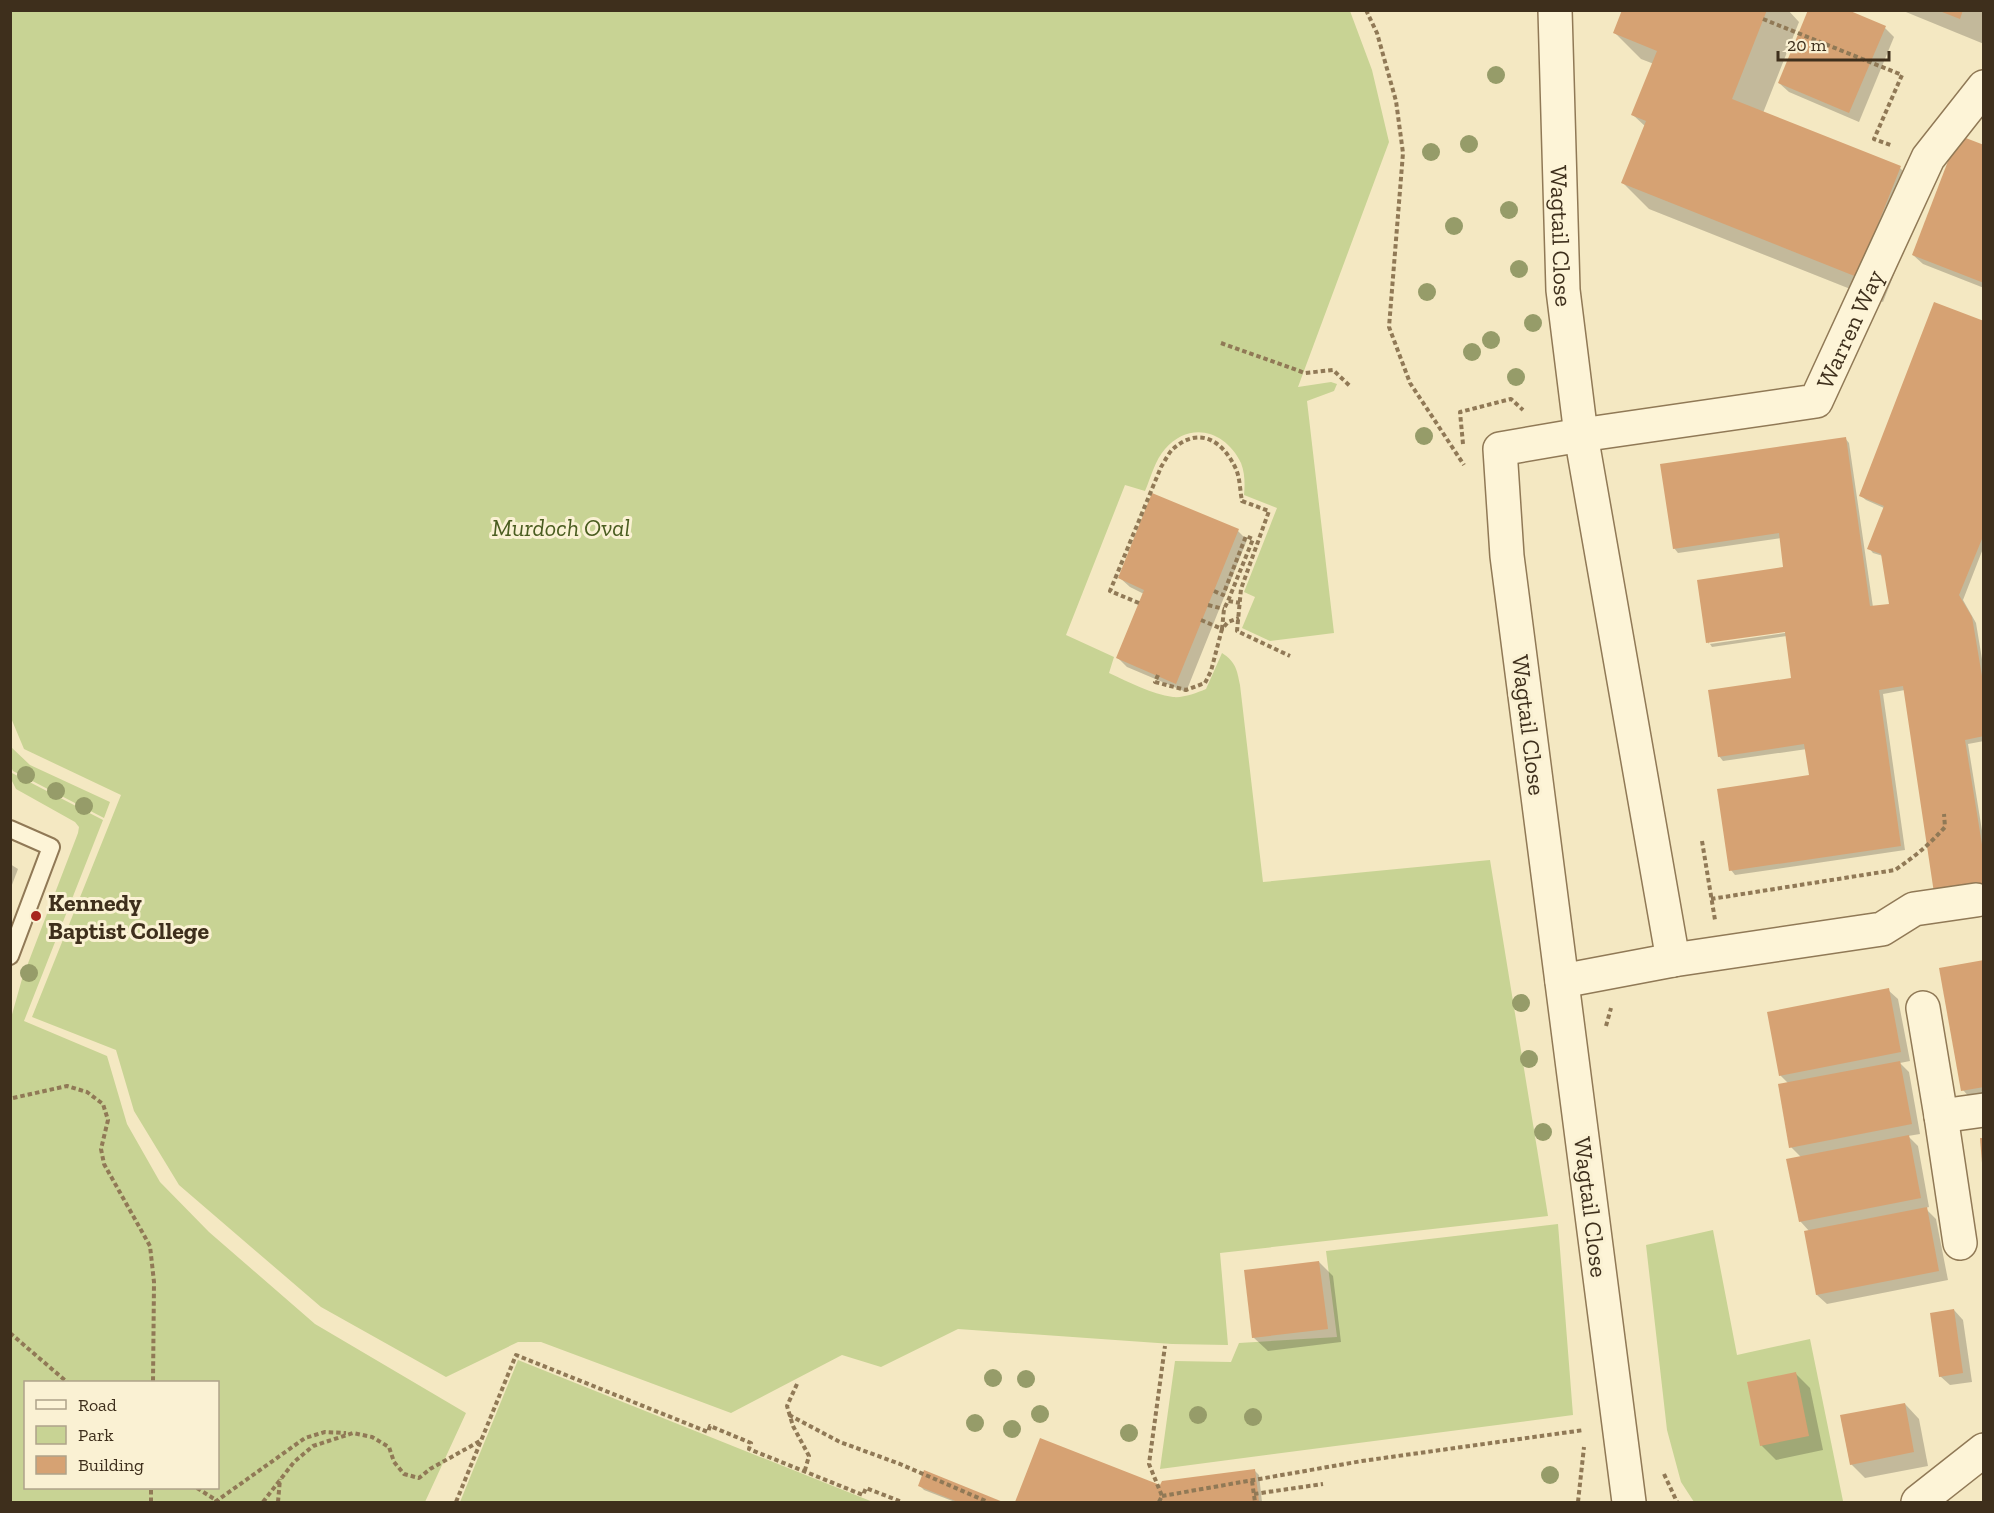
<svg xmlns="http://www.w3.org/2000/svg" width="1994" height="1513" font-family="'Zilla Slab',serif">
<style>
.green{fill:#c8d394;fill-rule:evenodd}
.shadow{fill:#0003}
.building{fill:#d6a273}
.lines{fill:none;stroke-linecap:round;stroke-linejoin:round}
.lane-casing{stroke:#907956;stroke-width:20}
.street-casing{stroke:#907956;stroke-width:36}
.path{stroke:#907956;stroke-width:4;stroke-dasharray:4.5 3;stroke-linecap:butt}
.lane{stroke:#fdf4d7;stroke-width:16}
.street{stroke:#fdf4d7;stroke-width:33}
.tree{fill:#969c69}
.poi-dot{fill:#a7261e;stroke:#faf1d3;stroke-width:2}
.labels{text-anchor:middle;dominant-baseline:central;stroke-width:6;stroke-linejoin:round;paint-order:stroke}
.street-label{font-size:24px;fill:#3e2f1c;stroke:#faf1d3}
.park-label{font-size:24px;font-style:italic;fill:#4a5d20;stroke:#faf1d3}
.poi-label{font-size:24px;font-weight:bold;fill:#3e2f1c;stroke:#faf1d3;text-anchor:start}
</style>
<rect width="100%" height="100%" fill="#f4e8c2"/>
<!-- green -->
<g class="green">
<path d="M10,11H1350L1372,70L1389,142L1298,387L1331,382L1337,384L1334,391L1307,401L1334,633L1270,641L1242,628L1255,597L1244,592L1277,508L1244,495C1245,485 1245,473 1241,463C1226,431 1190,420 1165,449C1155,460 1151,477 1145,491L1125,485L1066,635L1114,657L1109,673C1129,682 1151,694 1173,697C1184,698 1196,693 1206,689L1222,653C1236,662 1237,670 1240,685L1263,882L1490,860L1548,1216L1220,1253L1228,1345L1172,1344L958,1329L881,1367L842,1355L731,1413L541,1342H518L446,1377L321,1307L179,1185L134,1111L116,1050L32,1017L121,795L24,749L11,718Z"/>
<path d="M11,747L30,765L110,802L104,818L13,771L11,767Z"/>
<path d="M12,773L103,820L24,1021L107,1056L127,1124L156,1175L160,1182L209,1232L315,1324L466,1413L425,1502H11V1018L22,979L78,833L79,827L75,822L16,789L11,779ZM26,1382H218V1488H26Z"/>
<path d="M1558,1224L1573,1415L1160,1469L1175,1361L1231,1362L1239,1343L1337,1337L1326,1251Z"/>
<path d="M1713,1230L1737,1355L1810,1339L1843,1501L1840,1502H1694L1681,1482L1667,1430L1646,1245Z"/>
<path d="M518,1360L873,1502H460Z"/>
</g>
<!-- shadow -->
<g class="shadow">
<path d="M1623,10H1788L1799,22L1763,113L1900,168L1926,194L1883,302L1649,209L1623,183L1646,127L1633,115L1654,64L1641,59L1615,33Z"/>
<path d="M1901,10H1984V44Z"/>
<path d="M1885,28L1894,37L1859,122L1789,92L1779,83Z"/>
<path d="M1984,147V288L1923,264L1913,255Z"/>
<path d="M1984,323V546L1963,600L1976,623L1984,671V741L1968,744L1984,843V911L1905,690L1883,694L1905,850L1735,875L1731,870L1810,776L1807,749L1723,761L1719,756L1793,679L1787,636L1712,647L1710,644L1792,632V629L1709,641V644L1708,642L1785,568L1781,538L1678,553L1674,548L1845,438L1849,443L1873,607L1891,605L1883,556L1873,553L1869,548L1884,508L1866,500L1861,496Z"/>
<path d="M1238,531L1247,540L1186,692L1127,667L1118,658L1144,594L1130,587L1120,578Z"/>
<path d="M10,864L18,869L10,890Z"/>
<path d="M1984,961V1098L1972,1100L1963,1090Z"/>
<path d="M1888,990L1898,999L1910,1061L1900,1063L1909,1072L1920,1134L1908,1136L1918,1146L1929,1207L1925,1208L1936,1219L1948,1280L1827,1304L1817,1295L1810,1232L1800,1221L1801,1157L1791,1147L1789,1084L1780,1075Z"/>
<path d="M1319,1262L1333,1276L1341,1342L1268,1351L1253,1337Z"/>
<path d="M1954,1310L1963,1320L1972,1382L1950,1385L1940,1376Z"/>
<path d="M1795,1373L1810,1388L1823,1450L1776,1460L1761,1445Z"/>
<path d="M1905,1404L1919,1419L1928,1466L1865,1478L1851,1464Z"/>
<path d="M1041,1440L1161,1487L1254,1470L1259,1475L1262,1502H1017Z"/>
<path d="M925,1472L1000,1502H955L924,1490L920,1486Z"/>
</g>
<!-- building -->
<g class="building">
<path d="M1622,10H1767L1732,99L1901,166L1857,277L1621,183L1646,121L1631,115L1657,51L1613,33Z"/>
<path d="M1808,10H1848L1886,26L1849,113L1778,83Z"/>
<path d="M1937,10H1963L1960,19Z"/>
<path d="M1958,135L1984,145V283L1912,255Z"/>
<path d="M1934,302L1984,321V534L1959,595L1972,617L1984,688V736L1965,740L1984,857V906L1937,913L1903,686L1879,690L1901,846L1729,871L1717,789L1809,775L1804,744L1718,757L1708,690L1791,678L1785,632L1706,643L1697,580L1783,567L1779,533L1673,549L1660,464L1846,437L1870,606L1889,604L1881,554L1867,549L1884,506L1859,496Z"/>
<path d="M1152,493L1239,529L1176,684L1116,658L1144,590L1118,578Z"/>
<path d="M1984,960V1087L1961,1091L1939,968Z"/>
<path d="M1889,988L1901,1052L1779,1076L1767,1012Z"/>
<path d="M1900,1061L1912,1124L1789,1148L1778,1084Z"/>
<path d="M1909,1135L1921,1198L1799,1222L1786,1159Z"/>
<path d="M1980,1138H1984V1163H1982Z"/>
<path d="M1927,1207L1939,1271L1816,1295L1804,1231Z"/>
<path d="M1319,1261L1328,1329L1252,1338L1244,1270Z"/>
<path d="M1954,1309L1963,1373L1939,1377L1930,1313Z"/>
<path d="M1796,1372L1809,1436L1760,1446L1747,1382Z"/>
<path d="M1905,1403L1914,1452L1850,1465L1840,1415Z"/>
<path d="M1040,1438L1160,1485L1162,1481L1255,1469L1259,1502H1015Z"/>
<path d="M924,1470L1003,1502H958L918,1486Z"/>
</g>
<g class="lines">
<defs>
<path id="lane" d="M10,829L51,847L10,956"/>
<g id="street">
<path id="s1" d="M1555,10L1563,290L1581,435L1673,960"/>
<path d="M1562,981L1673,960L1882,929L1914,909L1976,900"/>
<path d="M1923,1008L1941,1116"/>
<path d="M1960,1243L1941,1116L1984,1110"/>
<path id="s2" d="M1629,1502L1507,556L1500,449L1581,435L1816,401L1928,158L1984,87"/>
<path d="M1918,1502L1984,1450"/>
</g>
</defs>
<!-- lane casing -->
<use href="#lane" class="lane-casing"/>
<!-- street casing -->
<use href="#street" class="street-casing"/>
<!-- path -->
<g class="path">
<path d="M1366,10L1377,33L1396,101L1403,153L1389,327L1410,383L1464,465"/>
<path d="M1763,19L1902,75L1874,139L1893,146"/>
<path d="M1221,343L1305,373L1333,370L1351,387"/>
<path d="M1463,444L1460,412L1511,399L1523,410"/>
<path d="M1214,591L1223,595L1246,536L1253,539L1228,601"/>
<path d="M1139,603L1110,591L1161,467C1165,461 1169,452 1174,448C1200,426 1223,441 1236,469C1240,478 1240,491 1242,501L1269,511L1241,589L1237,631L1290,656"/>
<path d="M1208,605L1224,609"/>
<path d="M1201,620L1222,629L1224,609L1228,601L1240,603"/>
<path d="M1158,675L1155,682L1186,690L1205,683L1211,671L1222,629L1228,622L1239,618"/>
<path d="M1702,841L1715,920"/>
<path d="M1711,899L1895,870C1914,857 1929,845 1945,827L1944,814"/>
<path d="M1606,1026L1611,1008"/>
<path d="M13,1098L67,1086L87,1092L103,1104L108,1120L101,1149L104,1164L150,1246L154,1282L153,1382"/>
<path d="M10,1333L67,1382"/>
<path d="M797,1384L787,1406L793,1426L809,1456L805,1470"/>
<path d="M789,1415L840,1442L900,1464L988,1502"/>
<path d="M1664,1474L1677,1502"/>
<path d="M1252,1481L1255,1502"/>
<path d="M197,1488L219,1502"/>
<path d="M1254,1494L1323,1484"/>
<path d="M1162,1496L1362,1461L1584,1430"/>
<path d="M151,1502V1488"/>
<path d="M215,1502L305,1438L325,1432L346,1433"/>
<path d="M263,1502L294,1462L313,1446L353,1433L372,1437L389,1447L394,1462L404,1474L419,1478L430,1469L480,1441"/>
<path d="M278,1502L280,1479"/>
<path d="M456,1502L516,1355L708,1432L710,1426L751,1443L749,1449L863,1495L866,1488L902,1502"/>
<path d="M1159,1502L1162,1496L1149,1464L1165,1346"/>
<path d="M1578,1502L1584,1447"/>
</g>
<!-- lane -->
<use href="#lane" class="lane"/>
<!-- street -->
<use href="#street" class="street"/>
</g>
<!-- trees -->
<g class="tree">
<circle cx="1496" cy="75" r="9"/>
<circle cx="1469" cy="144" r="9"/>
<circle cx="1431" cy="152" r="9"/>
<circle cx="1509" cy="210" r="9"/>
<circle cx="1454" cy="226" r="9"/>
<circle cx="1519" cy="269" r="9"/>
<circle cx="1427" cy="292" r="9"/>
<circle cx="1533" cy="323" r="9"/>
<circle cx="1491" cy="340" r="9"/>
<circle cx="1472" cy="352" r="9"/>
<circle cx="1516" cy="377" r="9"/>
<circle cx="1424" cy="436" r="9"/>
<circle cx="26" cy="775" r="9"/>
<circle cx="56" cy="791" r="9"/>
<circle cx="84" cy="806" r="9"/>
<circle cx="29" cy="973" r="9"/>
<circle cx="1521" cy="1003" r="9"/>
<circle cx="1529" cy="1059" r="9"/>
<circle cx="1543" cy="1132" r="9"/>
<circle cx="993" cy="1378" r="9"/>
<circle cx="1026" cy="1379" r="9"/>
<circle cx="1040" cy="1414" r="9"/>
<circle cx="1198" cy="1415" r="9"/>
<circle cx="1253" cy="1417" r="9"/>
<circle cx="975" cy="1423" r="9"/>
<circle cx="1012" cy="1429" r="9"/>
<circle cx="1129" cy="1433" r="9"/>
<circle cx="1550" cy="1475" r="9"/>
</g>
<!-- markers -->
<circle class="poi-dot" cx="36" cy="916" r="6"/>
<g class="labels">
<!-- street labels -->
<g class="street-label">
<text stroke="none"><textPath href="#s1" startOffset="226">Wagtail Close</textPath></text>
<text stroke="none"><textPath href="#s2" startOffset="1460">Warren Way</textPath></text>
<text transform="translate(1529 725) rotate(83)">Wagtail Close</text>
<text transform="translate(1591 1207) rotate(83)">Wagtail Close</text>
</g>
<!-- park labels -->
<g class="park-label">
<text x="561" y="527">Murdoch Oval</text>
</g>
<!-- poi labels -->
<g class="poi-label">
<text x="48" y="902">Kennedy<tspan x="48" dy="28">Baptist College</tspan></text>
</g>
</g>
<!-- border -->
<rect width="1994" height="1513" fill="none" stroke="#3e2f1c" stroke-width="24"/>
<!-- legend -->
<rect x="24" y="1381" width="195" height="108" fill="#faf1d3" stroke="#afa38a" stroke-width="1.5"/>
<rect x="36" y="1400" width="30" height="9" fill="#fdf4d7" stroke="#afa38a" stroke-width="1.5"/>
<text x="78" y="1411" font-size="18" fill="#3e2f1c">Road</text>
<rect x="36" y="1426" width="30" height="18" fill="#c8d394" stroke="#afa38a" stroke-width="1.5"/>
<text x="78" y="1441" font-size="18" fill="#3e2f1c">Park</text>
<rect x="36" y="1456" width="30" height="18" fill="#d6a273" stroke="#afa38a" stroke-width="1.5"/>
<text x="78" y="1471" font-size="18" fill="#3e2f1c">Building</text>
<!-- scale -->
<path d="M1778 51v9h111v-9" fill="none" stroke="#3e2f1c" stroke-width="3"/>
<text x="1787" y="51" font-size="18" fill="#3e2f1c" stroke="#faf1d3" stroke-width="4.5" paint-order="stroke">20 m</text>
</svg>
